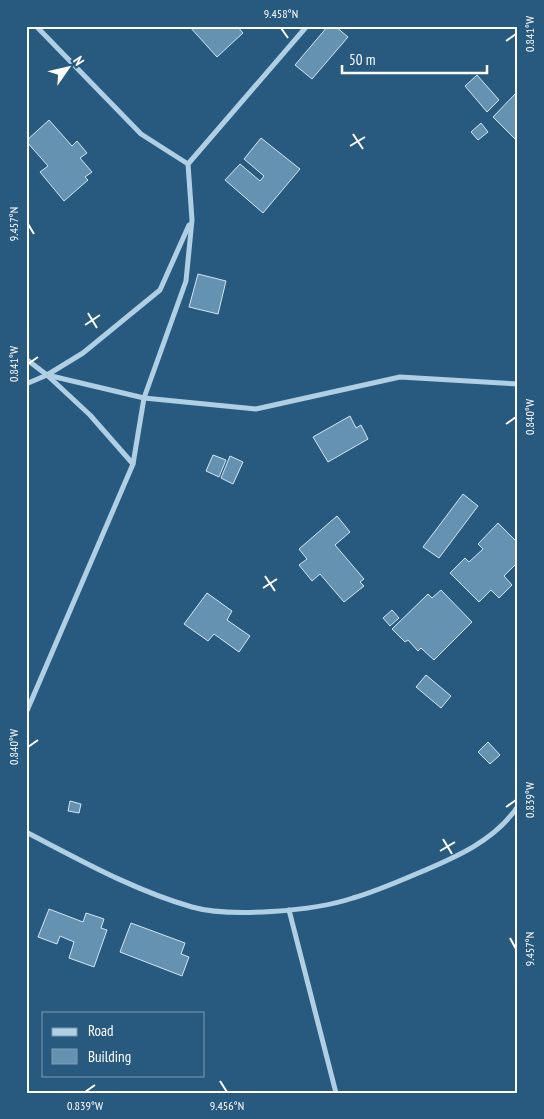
<svg xmlns="http://www.w3.org/2000/svg" width="544" height="1119" font-family="'PT Sans Narrow',sans-serif">
<style>
.building{fill:#6592b1;stroke:#d2e6f4}
.lines{fill:none;stroke-linecap:round;stroke-linejoin:round}
.street{stroke:#afcfe5;stroke-width:5}
.ticks{fill:none;stroke:#fff;stroke-width:2}
.neatline{fill:none;stroke:#fff;stroke-width:2}
.ticks-label{font-size:12px;text-anchor:middle;fill:#fff}
</style>
<rect width="100%" height="100%" fill="#285a7f"/>
<!-- building -->
<g class="building">
<path d="M189,26H237L243,33L217,57Z"/>
<path d="M328,26H335L348,37L312,79L295,65Z"/>
<path d="M477,75L499,100L487,112L465,86Z"/>
<path d="M516,93L518,95V142L493,117Z"/>
<path d="M49,120L72,146L77,141L87,153L80,158L92,172L85,177L88,180L64,201L40,172L48,166L26,141Z"/>
<path d="M481,123L488,132L478,140L471,132Z"/>
<path d="M261,138L300,169L263,213L225,180L240,164L260,181L264,176L244,159Z"/>
<path d="M198,274L226,281L218,314L189,307Z"/>
<path d="M350,416L356,428L361,425L368,439L328,462L313,437Z"/>
<path d="M213,455L226,460L219,477L206,471Z"/>
<path d="M230,456L243,462L233,484L221,478Z"/>
<path d="M463,494L478,506L439,558L423,547Z"/>
<path d="M337,516L350,532L335,545L364,579L360,582L364,586L344,602L320,574L312,581L299,565L307,559L299,549Z"/>
<path d="M498,523L518,543V562L504,576L512,585L499,598L491,590L479,602L450,573L465,558L469,562L483,549L478,544Z"/>
<path d="M441,590L472,622L434,660L421,648L418,651L408,640L405,642L392,629L428,594L432,598Z"/>
<path d="M207,593L232,611L227,620L250,636L239,652L214,634L208,641L184,624Z"/>
<path d="M392,610L399,618L390,626L383,618Z"/>
<path d="M426,675L451,696L441,708L416,687Z"/>
<path d="M488,742L500,755L490,764L478,752Z"/>
<path d="M70,801L81,804L79,813L68,811Z"/>
<path d="M49,909L83,922L86,913L104,919L101,928L107,930L94,967L69,958L74,942L60,936L57,944L38,937Z"/>
<path d="M131,923L185,943L181,954L189,957L182,976L120,952Z"/>
</g>
<g class="lines">
<!-- street -->
<g class="street">
<path d="M36,26L141,134L188,164"/>
<path d="M26,359L47,375L83,353L160,290L189,225"/>
<path d="M47,375L144,398L256,409L400,377L518,384"/>
<path d="M26,384L47,375L90,415L133,464"/>
<path d="M26,713L133,464L144,398L186,281L192,220L188,164L307,26"/>
<path d="M26,832C80,860 133,890 192,907C230,918 314,911 353,898C374,892 395,883 416,874C454,858 495,841 518,806"/>
<path d="M289,910L336,1093"/>
</g>
</g>
<!-- ticks -->
<path class="ticks" d="M281,28L288,38M506,41L516,34M353,134L363,149M350,146L365,137M28,224L34,234M88,313L97,328M85,325L100,315M28,364L38,357M506,424L516,417M265,576L275,591M263,588L277,579M28,747L38,740M506,807L516,800M443,839L452,854M440,851L455,842M510,938L516,949M220,1081L227,1092M85,1092L95,1085"/>
<!-- border -->
<rect width="544" height="1119" fill="none" stroke="#285a7f" stroke-width="55"/>
<!-- legend -->
<rect x="42" y="1012" width="162" height="65" fill="#285a7f" stroke="#7e9cb2"/>
<rect x="52" y="1028" width="25" height="8" fill="#afcfe5" stroke="#7e9cb2"/>
<text x="88" y="1036" font-size="15" fill="#ffffff">Road</text>
<rect x="52" y="1049" width="25" height="15" fill="#6592b1" stroke="#7e9cb2"/>
<text x="88" y="1062" font-size="15" fill="#ffffff">Building</text>
<!-- north arrow -->
<g transform="translate(68 68) rotate(56)" stroke="#285a7f" stroke-width="4" paint-order="stroke">
<path d="M0-4L9 19L0 12L-9 19Z" fill="#ffffff"/>
<text y="-8" font-size="14" font-weight="bold" text-anchor="middle" fill="#ffffff">N</text>
</g>
<!-- scale -->
<path d="M342 65v8h145v-8" fill="none" stroke="#ffffff" stroke-width="2.5"/>
<text x="349" y="65" font-size="15" fill="#ffffff" stroke="#285a7f" stroke-width="4" paint-order="stroke">50 m</text>
<rect x="28" y="28" width="488" height="1064" class="neatline"/>
<g class="ticks-label">
<text x="281" y="18">9.458°N</text>
<text transform="translate(530 34) rotate(-90)" y="4">0.841°W</text>
<text transform="translate(14 224) rotate(-90)" y="4">9.457°N</text>
<text transform="translate(14 364) rotate(-90)" y="4">0.841°W</text>
<text transform="translate(530 417) rotate(-90)" y="4">0.840°W</text>
<text transform="translate(14 747) rotate(-90)" y="4">0.840°W</text>
<text transform="translate(530 800) rotate(-90)" y="4">0.839°W</text>
<text transform="translate(530 949) rotate(-90)" y="4">9.457°N</text>
<text x="85" y="1110">0.839°W</text>
<text x="227" y="1110">9.456°N</text>
</g>
</svg>
